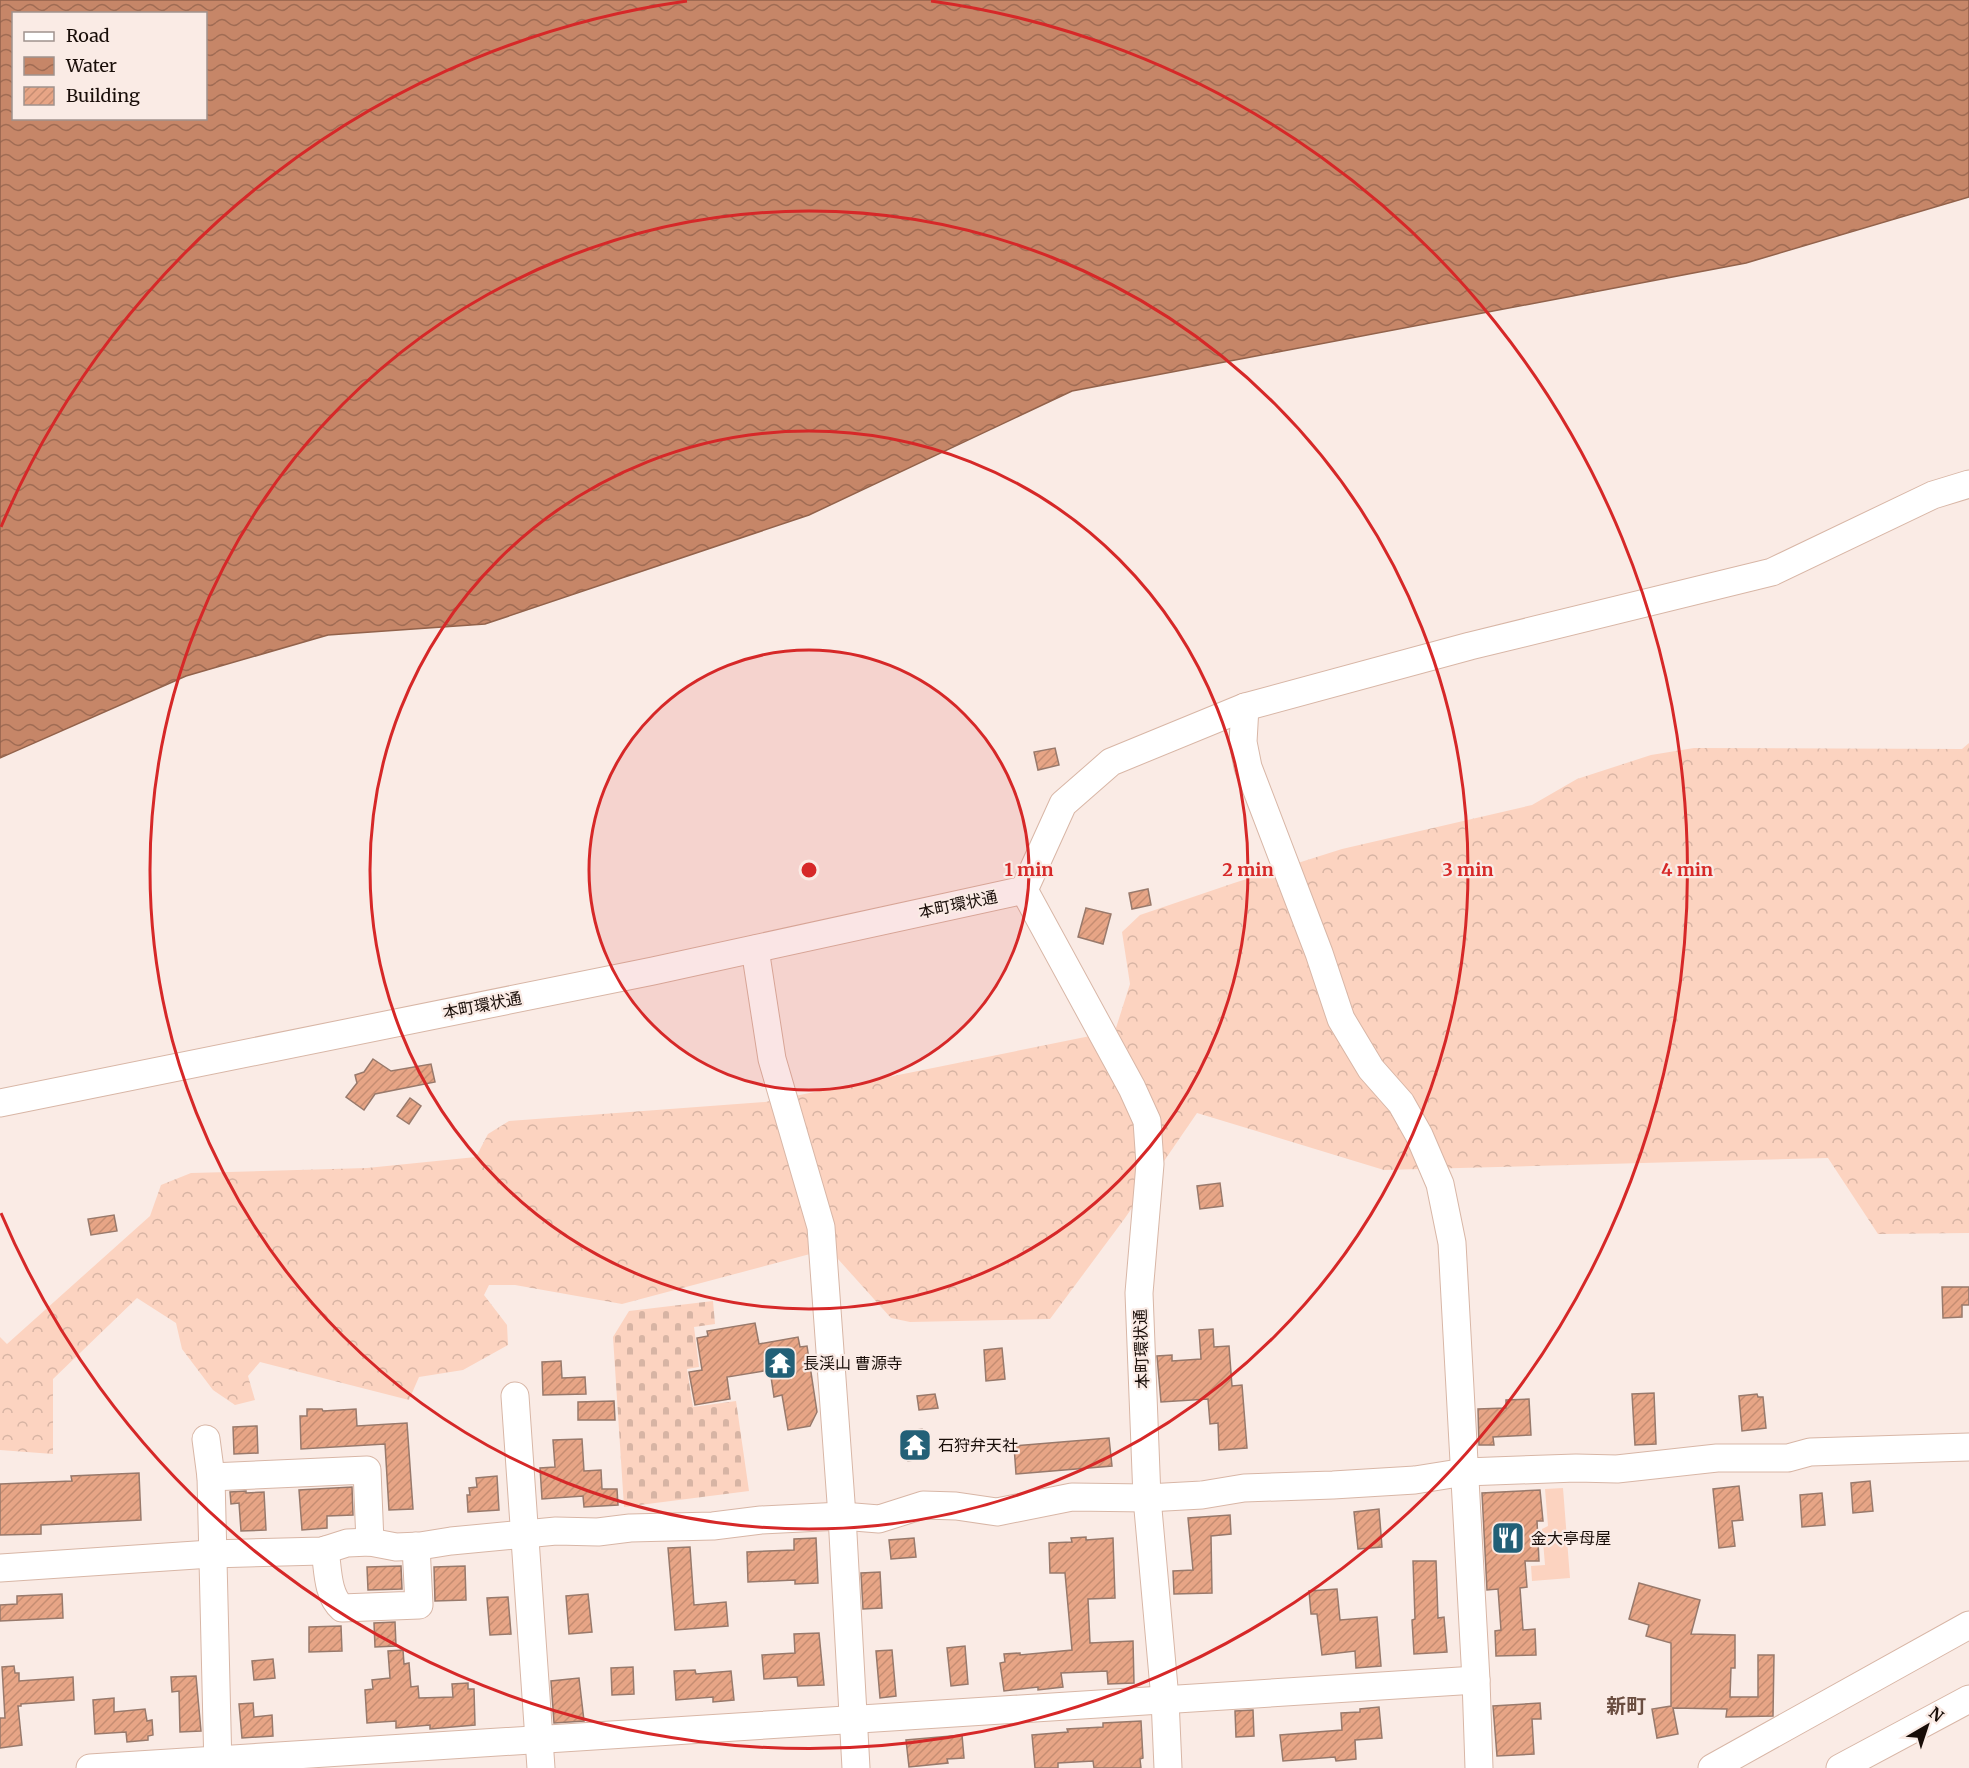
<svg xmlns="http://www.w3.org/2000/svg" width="1969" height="1768" font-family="Merriweather,'Noto Sans JP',serif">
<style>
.forest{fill:url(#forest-crowns)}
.cemetery{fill:url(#cemetery-stones)}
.garden{fill:#fcd3c0}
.water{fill:url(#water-waves);stroke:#92624b;stroke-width:1.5;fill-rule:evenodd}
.building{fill:url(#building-hatch);stroke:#98796b;stroke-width:1.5}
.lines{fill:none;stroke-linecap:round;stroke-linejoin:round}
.minor-casing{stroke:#d8b6a6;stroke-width:29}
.minor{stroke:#fff;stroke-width:27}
.ring{fill:none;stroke:#d62828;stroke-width:3}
.labels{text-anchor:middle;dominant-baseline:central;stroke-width:4.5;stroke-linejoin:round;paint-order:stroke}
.street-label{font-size:16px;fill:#180d08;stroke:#faebe5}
.poi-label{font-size:16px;fill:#180d08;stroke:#faebe5;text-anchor:start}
.quarter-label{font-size:20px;font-weight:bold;fill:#6a4d40;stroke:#faebe5}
.centre{fill:#d62828;stroke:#faebe5;stroke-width:3}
.ring-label{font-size:18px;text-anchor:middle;font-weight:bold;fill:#d62828;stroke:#faebe5;stroke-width:4.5;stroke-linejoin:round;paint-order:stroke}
</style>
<defs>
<pattern id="forest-crowns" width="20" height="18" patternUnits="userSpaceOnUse" patternTransform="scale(1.5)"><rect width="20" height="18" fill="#fcd3c0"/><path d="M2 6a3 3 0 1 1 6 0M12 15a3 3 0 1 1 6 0" fill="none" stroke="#d7b4a4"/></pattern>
<pattern id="cemetery-stones" width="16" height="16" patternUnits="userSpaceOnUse" patternTransform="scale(1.5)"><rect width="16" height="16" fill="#fcd3c0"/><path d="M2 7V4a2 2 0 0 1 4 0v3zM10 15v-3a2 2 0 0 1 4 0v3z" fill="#d7b4a4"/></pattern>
<pattern id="water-waves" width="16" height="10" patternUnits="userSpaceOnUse" patternTransform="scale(1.5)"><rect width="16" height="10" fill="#c68668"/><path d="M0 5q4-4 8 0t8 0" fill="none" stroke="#a06c54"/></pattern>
<pattern id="building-hatch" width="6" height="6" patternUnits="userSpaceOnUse" patternTransform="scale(1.5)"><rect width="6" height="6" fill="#e7a586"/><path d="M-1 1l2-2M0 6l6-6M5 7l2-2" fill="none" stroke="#c58d72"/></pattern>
</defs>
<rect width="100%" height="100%" fill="#faebe5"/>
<!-- forest -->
<path class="forest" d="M1969,743V1233L1878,1234L1828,1158L1384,1170L1197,1113L1125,1218L1050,1319L910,1322L891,1318L829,1249L622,1304L515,1285H489L484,1295L507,1325L508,1345L463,1370L419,1377L409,1400L260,1362L248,1376L255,1400L235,1405L213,1390L182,1349L176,1323L137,1298L53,1379V1454L0,1450V1337L7,1344L150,1216L161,1185L191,1173L367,1168L476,1157L488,1134L509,1121L765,1102L1115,1031L1130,984L1122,932L1140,915L1234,883L1342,849L1532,805L1577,779L1651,755L1694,748L1962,749Z"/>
<!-- cemetery -->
<path class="cemetery" d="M713,1301L715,1324L694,1327L699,1367L687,1369L693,1407L736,1401L749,1491L624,1507L613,1337L629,1311Z"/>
<!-- garden -->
<path class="garden" d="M1563,1488L1570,1578L1532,1581L1531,1566L1545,1565L1542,1529L1548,1526L1545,1489Z"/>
<!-- water -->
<path class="water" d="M0,0H1969V197L1746,263L1072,391L809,515L485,624L328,635L186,676L0,758ZM14,14H206V118H14Z"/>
<!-- building -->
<g class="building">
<path d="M1055,748L1059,765L1038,770L1034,752Z"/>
<path d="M1148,889L1151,905L1132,909L1129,893Z"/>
<path d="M1086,908L1111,914L1103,944L1078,937Z"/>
<path d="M373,1059L391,1071L431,1064L435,1082L375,1094L364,1110L346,1097L357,1083L355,1075L364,1072Z"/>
<path d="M410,1098L421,1106L409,1124L397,1116Z"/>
<path d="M1220,1183L1223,1206L1200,1209L1197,1186Z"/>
<path d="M114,1215L117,1231L91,1235L88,1219Z"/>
<path d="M1942,1287H1969V1305H1962V1317L1943,1318Z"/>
<path d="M755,1323L759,1344L798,1337L800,1347L807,1346L817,1412L810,1426L788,1430L782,1395L774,1397L770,1370L727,1377L730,1399L695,1405L689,1372L702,1370L697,1338L708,1336L707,1331Z"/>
<path d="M1213,1329L1214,1347L1229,1346L1232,1386L1242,1385L1247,1448L1219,1450L1218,1423L1210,1424L1208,1399L1161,1402L1157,1356L1172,1355V1361L1201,1359L1199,1330Z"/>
<path d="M1002,1348L1005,1379L986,1381L984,1350Z"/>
<path d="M561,1361L562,1378L585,1377L586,1394L543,1395L542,1362Z"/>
<path d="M1654,1393L1656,1444L1635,1445L1632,1394Z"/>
<path d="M935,1394L938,1408L919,1410L917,1396Z"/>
<path d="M1757,1394L1758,1397H1763L1766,1428L1742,1431L1739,1396Z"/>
<path d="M1529,1399L1531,1435L1493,1437L1494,1445H1479L1478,1409L1506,1408V1400Z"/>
<path d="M614,1401L615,1420H578V1402Z"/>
<path d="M307,1409H322L323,1411L356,1409L357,1426L407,1423L413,1509L389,1510L385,1444L301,1449L300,1416H307Z"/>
<path d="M257,1426L258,1453L234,1454L233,1427Z"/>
<path d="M922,1429L927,1458L908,1461L903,1432Z"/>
<path d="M1109,1438L1112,1466L1016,1474L1014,1446Z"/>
<path d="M582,1439L584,1471L601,1470L602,1489H617L618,1505L584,1507L583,1496L542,1499L540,1468L555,1467L553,1440Z"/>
<path d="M139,1473L141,1520L41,1525V1534L0,1535V1484L72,1481L71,1476Z"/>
<path d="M497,1476L499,1510L468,1512L467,1495H470L469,1488L477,1487L476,1478Z"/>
<path d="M1870,1481L1873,1511L1853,1513L1851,1483Z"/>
<path d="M1739,1486L1743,1520L1732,1521L1735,1546L1719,1548L1713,1489Z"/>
<path d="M352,1487L353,1515L327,1516V1528L302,1530L299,1490Z"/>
<path d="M1540,1490L1543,1521H1537L1539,1561H1525L1527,1587L1520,1588L1523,1630L1535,1629L1536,1655L1496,1656L1495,1631L1501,1630L1498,1589L1487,1590L1482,1493Z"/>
<path d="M246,1491V1493L264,1492L266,1530L241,1531L239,1503L231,1504L230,1492Z"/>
<path d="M1822,1493L1825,1525L1802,1527L1800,1495Z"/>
<path d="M1379,1509L1382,1547L1358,1549L1354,1512Z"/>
<path d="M1230,1515L1231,1534L1211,1536L1212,1593L1174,1594L1173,1571L1193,1570L1188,1518Z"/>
<path d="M1086,1537V1540L1113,1538L1115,1598L1088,1599L1090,1643L1133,1641L1134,1683L1108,1684L1107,1671L1061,1673L1063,1687L1038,1690V1687L1004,1691L1000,1663L1005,1662L1004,1654L1020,1653V1655L1072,1650L1065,1573H1050L1049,1543L1072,1542L1071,1538Z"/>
<path d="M816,1538L818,1583L795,1584V1580L748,1582L747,1552L794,1550V1539Z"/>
<path d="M914,1538L916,1557L891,1559L889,1540Z"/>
<path d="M690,1547L694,1605L726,1602L728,1626L675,1630L668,1548Z"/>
<path d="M1413,1561H1436L1438,1618L1444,1617L1447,1652L1414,1654L1412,1620L1415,1619Z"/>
<path d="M401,1566L402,1589L368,1590L367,1567Z"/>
<path d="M465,1566L466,1600L435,1601L434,1567Z"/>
<path d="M880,1572L882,1608L863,1609L861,1573Z"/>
<path d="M1639,1583L1700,1600L1691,1634L1735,1635V1668H1731L1730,1697H1758V1655H1774L1773,1716L1726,1717L1727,1709L1673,1708L1678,1734L1657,1738L1652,1709L1671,1706V1643L1646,1636L1649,1625L1629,1619Z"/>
<path d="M1337,1589L1340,1620L1377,1617L1381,1666L1356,1668L1355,1651L1322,1655L1317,1614H1311L1309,1591Z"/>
<path d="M62,1594L63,1618L0,1621V1605L17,1604V1596Z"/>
<path d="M588,1594L592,1632L569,1634L566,1596Z"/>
<path d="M508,1597L511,1634L490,1635L487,1598Z"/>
<path d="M395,1622L396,1646L375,1647L374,1623Z"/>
<path d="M341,1626L342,1651L309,1652V1627Z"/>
<path d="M819,1633L824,1685L798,1686L797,1677L764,1679L762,1655L795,1653L794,1634Z"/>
<path d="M965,1646L968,1684L951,1686L947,1648Z"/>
<path d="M403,1650L404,1664L409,1663L411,1687L418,1686L419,1698L453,1697L452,1684L468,1683V1689H474L475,1725L430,1729V1725L396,1728V1721L367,1723L365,1690L373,1689L372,1680L390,1678L388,1651Z"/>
<path d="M892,1650L896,1696L880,1698L876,1651Z"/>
<path d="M273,1659L275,1678L254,1680L252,1661Z"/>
<path d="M14,1666L15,1673H19V1681L73,1677L74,1700L21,1704V1706H18L22,1745L0,1748V1718H5L2,1667Z"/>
<path d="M633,1667L634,1694L612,1695L611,1668Z"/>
<path d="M695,1670L696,1674L731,1671L734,1700L713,1702V1697L676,1700L674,1671Z"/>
<path d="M196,1676L201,1731L180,1732L179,1691L172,1692L171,1677Z"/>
<path d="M579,1678L584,1721L554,1723L551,1681Z"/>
<path d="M114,1698V1712L145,1709L147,1721L152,1720L153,1735L148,1736V1740L127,1742L126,1732L95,1734L93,1700Z"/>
<path d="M253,1703L254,1717L272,1715L273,1736L242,1738L239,1704Z"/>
<path d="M1540,1703L1541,1719H1532L1534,1754L1497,1756L1493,1706Z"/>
<path d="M1379,1707L1382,1738L1355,1740L1356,1759L1336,1761L1335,1757L1283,1761L1280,1735L1342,1730L1341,1713L1360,1712V1709Z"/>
<path d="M1253,1710L1254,1736L1236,1737L1235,1711Z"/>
<path d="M1141,1721L1143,1758L1140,1759L1141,1768H1094L1093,1761L1058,1763V1768H1035L1032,1735L1068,1732L1067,1729L1103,1727V1723Z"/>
<path d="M962,1735L964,1758L947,1759L948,1763L909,1767L906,1740Z"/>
</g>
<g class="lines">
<defs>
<g id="minor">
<path d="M1245,707L1243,742L1248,767L1319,953L1341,1019L1371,1069L1401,1103L1419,1135L1440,1184L1452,1243L1476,1680L1479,1768"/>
<path d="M1024,890L1063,804L1111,762L1245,707L1470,646L1772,572L1933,495L1969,484"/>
<path d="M755,949L772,1059L821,1227L842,1516L856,1768"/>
<path d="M0,1103L653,971L1024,890L1132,1088L1147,1121L1150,1164L1139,1293L1147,1498L1165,1699L1168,1768"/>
<path d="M515,1396L541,1768"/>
<path d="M206,1439L211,1477L218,1768"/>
<path d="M211,1477L367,1470L370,1542"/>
<path d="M325,1550C328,1569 327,1595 342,1608L419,1605L416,1546"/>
<path d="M0,1568L211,1554L322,1551L347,1543L370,1542L396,1547L420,1546L451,1541L556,1531L598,1532L630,1528L713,1526L761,1520L842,1516L879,1519L923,1505L956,1506L997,1512L1072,1497L1147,1498L1202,1495L1244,1488L1333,1485L1415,1480L1465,1472L1576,1468L1617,1469L1717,1458H1788L1810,1452L1969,1447"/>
<path d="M90,1768L1476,1680"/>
<path d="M1712,1768L1969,1625"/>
<path d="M1840,1768L1969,1699"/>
</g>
</defs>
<!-- minor casing -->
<use href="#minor" class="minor-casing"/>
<!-- minor -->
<use href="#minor" class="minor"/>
</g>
<!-- distance rings -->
<circle cx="809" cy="870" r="220" fill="#d62828" fill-opacity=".12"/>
<g class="ring">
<circle cx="809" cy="870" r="220"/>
<circle cx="809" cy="870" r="439"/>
<circle cx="809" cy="870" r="659"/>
<path d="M1 527A878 878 0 0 1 687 1M931 1A878 878 0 1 1 1 1213"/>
</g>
<!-- icons -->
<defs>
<symbol id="temple-square" viewBox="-11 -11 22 22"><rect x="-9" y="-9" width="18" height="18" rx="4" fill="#236077" stroke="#faebe5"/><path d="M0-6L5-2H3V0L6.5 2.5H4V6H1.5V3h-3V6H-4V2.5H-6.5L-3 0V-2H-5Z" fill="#fff"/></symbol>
<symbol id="restaurant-square" viewBox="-11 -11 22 22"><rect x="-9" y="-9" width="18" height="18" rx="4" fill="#236077" stroke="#faebe5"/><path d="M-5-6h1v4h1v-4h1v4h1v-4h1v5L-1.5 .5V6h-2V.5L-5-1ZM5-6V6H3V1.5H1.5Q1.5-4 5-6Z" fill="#fff"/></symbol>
</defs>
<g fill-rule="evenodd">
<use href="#temple-square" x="761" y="1344" width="38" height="38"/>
<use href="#temple-square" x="896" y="1426" width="38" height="38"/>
<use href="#restaurant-square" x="1489" y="1519" width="38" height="38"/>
</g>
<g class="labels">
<!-- street labels -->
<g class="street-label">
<text transform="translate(958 904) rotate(-12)">本町環状通</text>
<text transform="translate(482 1005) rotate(-11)">本町環状通</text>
<text transform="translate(1141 1349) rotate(-92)">本町環状通</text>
</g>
<!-- poi labels -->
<g class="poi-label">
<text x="803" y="1363">長渓山 曹源寺</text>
<text x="938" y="1445">石狩弁天社</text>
<text x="1531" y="1538">金大亭母屋</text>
</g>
<!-- quarter labels -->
<g class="quarter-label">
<text x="1626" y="1705">新町</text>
</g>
</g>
<circle cx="809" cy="870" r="9" class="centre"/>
<g class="ring-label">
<text x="1029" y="876">1 min</text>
<text x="1248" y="876">2 min</text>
<text x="1468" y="876">3 min</text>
<text x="1687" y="876">4 min</text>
</g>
<!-- legend -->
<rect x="12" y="12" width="195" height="108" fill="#faebe5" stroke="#a0928d" stroke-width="1.5"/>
<rect x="24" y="32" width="30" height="9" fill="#ffffff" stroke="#a0928d" stroke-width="1.5"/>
<text x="66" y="42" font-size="18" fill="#180d08">Road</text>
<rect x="24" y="57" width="30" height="18" fill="url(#water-waves)" stroke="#a0928d" stroke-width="1.5"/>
<text x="66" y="72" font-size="18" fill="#180d08">Water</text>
<rect x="24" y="87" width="30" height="18" fill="url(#building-hatch)" stroke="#a0928d" stroke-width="1.5"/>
<text x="66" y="102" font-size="18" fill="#180d08">Building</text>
<!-- north arrow -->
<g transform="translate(1927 1726) rotate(39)" stroke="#faebe5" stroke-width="4.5" paint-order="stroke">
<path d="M0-4.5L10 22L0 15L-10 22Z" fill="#180d08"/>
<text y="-9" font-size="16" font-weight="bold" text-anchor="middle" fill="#180d08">N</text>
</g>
</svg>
